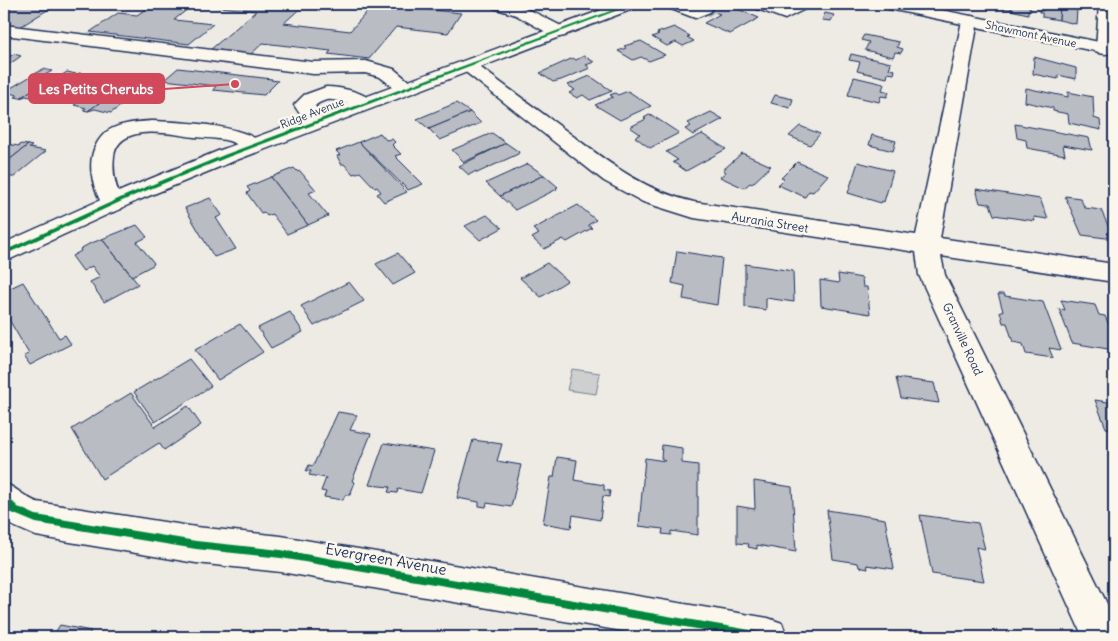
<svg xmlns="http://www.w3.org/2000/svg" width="1118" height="641" font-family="Delius,sans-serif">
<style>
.green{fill:#cecfcf;stroke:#747f96}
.building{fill:#b9bcc3;stroke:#1b2f5e}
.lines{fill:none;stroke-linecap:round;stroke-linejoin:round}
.minor-tunnel{stroke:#c4c5c9;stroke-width:18;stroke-dasharray:18 9;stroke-linecap:butt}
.minor-casing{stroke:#1b2f5e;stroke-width:3}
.major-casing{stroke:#1b2f5e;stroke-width:3}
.minor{fill:#fbf7ec;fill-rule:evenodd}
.major{fill:#fbf7ec;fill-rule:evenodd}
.cycleway-casing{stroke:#fbf7ec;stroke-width:3}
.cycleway{fill:#00873e;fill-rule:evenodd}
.labels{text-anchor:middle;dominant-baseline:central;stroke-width:5;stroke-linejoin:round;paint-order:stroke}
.far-street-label{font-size:11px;fill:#1b2f5e;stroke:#fbf7ec}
.street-label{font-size:12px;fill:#1b2f5e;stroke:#fbf7ec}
.near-street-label{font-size:15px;fill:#1b2f5e;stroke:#fbf7ec}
.leader{fill:none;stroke:#d1495b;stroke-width:2}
.callout-dot{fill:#d1495b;stroke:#fbf7ec;stroke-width:2}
.callout{fill:#d1495b;stroke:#d1495b;stroke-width:2}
.callout-label{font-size:14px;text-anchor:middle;font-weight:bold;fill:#fff}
</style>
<rect width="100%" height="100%" fill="#eeebe4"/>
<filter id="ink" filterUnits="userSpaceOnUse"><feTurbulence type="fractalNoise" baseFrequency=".02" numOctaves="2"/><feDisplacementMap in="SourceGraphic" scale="10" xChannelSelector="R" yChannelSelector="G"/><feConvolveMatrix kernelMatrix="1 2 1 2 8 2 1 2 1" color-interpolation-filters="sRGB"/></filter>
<g filter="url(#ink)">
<!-- green -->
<path class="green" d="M572,369L600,373L596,394L567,390Z"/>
<!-- building -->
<g class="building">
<path d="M17,4H57L20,27L4,25V11Z"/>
<path d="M153,4H305L284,23L350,31L374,4H415L411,8L461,13L448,33L396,27L369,59L328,54L331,51L263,43L250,55L210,50L256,11L194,4L174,20L213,24L189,44L90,32L118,13L137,15Z"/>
<path d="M690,4H726L759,18L730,34L704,23L720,14Z"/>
<path d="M996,4H1012L1011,10L995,7Z"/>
<path d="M1012,4H1029V8L1031,9V11L1028,10V14L1011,10Z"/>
<path d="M1044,4L1060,7L1059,20L1042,17V13L1039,12V10L1043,11Z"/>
<path d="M1060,7L1077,10L1076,24L1059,20Z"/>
<path d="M825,13L834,15L831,21L822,20Z"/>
<path d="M674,27L690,36L687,37L694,41L683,46L676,42L667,46L652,37L659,34L657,33Z"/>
<path d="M864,35L899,42L897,47L903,49L901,53L895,52L893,57L865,50L869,42L861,40Z"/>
<path d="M641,41L665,55L649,61L641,57L633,60L618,51L626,48L624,46Z"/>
<path d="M14,54L21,56L4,68V56L9,57Z"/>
<path d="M851,54L891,63L889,69L895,70L894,74L888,73L887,78L857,71L860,62L849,60Z"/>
<path d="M584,56L594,62L586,65L590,68L561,80L553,82L540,73L573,58L576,60Z"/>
<path d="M1034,57L1076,68V79L1058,75V79L1033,74Z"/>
<path d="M178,68L272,79L271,80L278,81L264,95L213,90L216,86L164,80Z"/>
<path d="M43,69L52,71L45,75L53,76L20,98L15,97L18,95L4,92Z"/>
<path d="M67,72L76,74L40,99L26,96L20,98L53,76L59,77Z"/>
<path d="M79,73L87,74L82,78L90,79L57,101L53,100L55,98L44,96Z"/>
<path d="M590,76L612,91L590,100L583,95L577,98L569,93L575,90L568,85Z"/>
<path d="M854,77L884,84L882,90L889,92L887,97L881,96L879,102L848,95Z"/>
<path d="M109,81L119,83L113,87L120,88L88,111L83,110L86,108L74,105Z"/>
<path d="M132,86L141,87L136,91L139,92L111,113L95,109L88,111L120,88L126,89Z"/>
<path d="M1026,88L1068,97V92L1093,97L1094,118L1100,120L1101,130L1069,123L1068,114L1053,111V108L1025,102Z"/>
<path d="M628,91L651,106L620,120L595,105L613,97L610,95L615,93L618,95Z"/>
<path d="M775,95L793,99L790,108L771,103Z"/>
<path d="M456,103L470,112L429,129L417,119Z"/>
<path d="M470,112L481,123L440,140L429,129Z"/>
<path d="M711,112L723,119L693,135L685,129L691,126L688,123Z"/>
<path d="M649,115L653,116L679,133L650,148L635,137L640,134L630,127L646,119L644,118Z"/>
<path d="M1015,124L1089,138L1092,150L1063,145L1065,155L1027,148L1026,140L1017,138Z"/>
<path d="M800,126L820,134L810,145L789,136Z"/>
<path d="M380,133L386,140L392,139L395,142L392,145L401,154L395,156L423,184L408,190L359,142Z"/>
<path d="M492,133L506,143L464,162L452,150Z"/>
<path d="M702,134L726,149L686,171L673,162L678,160L666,152Z"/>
<path d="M872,135L896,141L893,151L869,145Z"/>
<path d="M359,142L400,185L407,192L384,202L377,194L381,192L377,187L375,188L360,172L353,174L344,164H341L337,156L340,155L336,151Z"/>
<path d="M506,143L519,152L518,154L477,173L476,171L469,175L459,166Z"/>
<path d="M6,144L19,146L21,144L28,145L4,164V146Z"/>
<path d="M28,145L32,146L29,148L46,151L14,177H10L4,181V164Z"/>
<path d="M742,153L771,166L752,184L750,183L744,188L720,177L726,172L723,170Z"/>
<path d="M797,162L828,175L813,192L809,191L805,197L778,185L784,179L781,178Z"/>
<path d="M858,162L893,171L884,202L882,201L881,203L848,193Z"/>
<path d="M528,164L544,175L500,196L486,183Z"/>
<path d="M294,168L298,172L300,171L316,190L309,193L328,216L308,225L271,177Z"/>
<path d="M544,175L558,187L556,188L557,189L515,210L500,196Z"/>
<path d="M271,177L308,225L287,234L272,214L267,216L264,212L261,213L247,193L250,191L247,187Z"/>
<path d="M976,189L1040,199L1048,219L1034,217L1035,221L994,215L990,204L980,203Z"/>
<path d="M1065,196L1080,198L1085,208L1101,210L1114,239L1082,235Z"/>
<path d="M210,198L222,215L216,218L236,249L214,257L185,208Z"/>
<path d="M578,205L596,220L588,225L592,228L567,242L563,239L544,249L532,238L539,234L533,229Z"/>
<path d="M487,215L502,228L480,240L465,226Z"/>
<path d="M137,225L147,237L137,242L154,263L153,265L132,276L102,239Z"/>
<path d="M102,239L138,284L104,302L90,282L100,277L92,266L83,271L72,256L81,251L80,249L89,244Z"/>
<path d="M677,251L722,258L717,305L683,299L685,286L672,283Z"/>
<path d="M398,253L415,273L393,285L376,264Z"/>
<path d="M547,263L567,281L541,297L520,278Z"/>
<path d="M745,264L793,271L794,302L766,298V310L745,307Z"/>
<path d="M838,274L862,278L863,287H867L870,314L821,306L820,280L839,283Z"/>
<path d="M23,282L59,338L65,335L71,344L30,365L24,356L29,354L4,311V291Z"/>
<path d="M349,282L364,301L314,326L301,306Z"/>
<path d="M998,294H1004L1005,296L1043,302L1061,350L1049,348L1053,358L1026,354L1023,344L1013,342L1007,323H1003L1000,311H1003Z"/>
<path d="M1061,300L1095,305L1099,315L1105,316L1114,337V350L1072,343L1059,309L1065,310Z"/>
<path d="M290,312L303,332L271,348L258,328Z"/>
<path d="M240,324L263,352L218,380L195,350Z"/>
<path d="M189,359L211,386L155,422L134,392Z"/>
<path d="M896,378L934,383L939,403L901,398Z"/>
<path d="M131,393L155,427L188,406L201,425L164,450L159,443L102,479L72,429Z"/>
<path d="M1095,400L1114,403V429L1106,428Z"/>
<path d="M338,412L357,415L350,430L371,434L352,481L355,482L350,495H345L343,500L324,497L326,492L321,491L326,478L309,475L311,471H306L309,465L313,466Z"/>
<path d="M473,440L502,444L497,461L521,465L511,507L487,503L486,507L479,506V502L457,498Z"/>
<path d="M384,443L434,451L421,493L398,489L397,493L388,492L390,487L369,485Z"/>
<path d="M662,445L682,448V463L698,465V535L671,531V535L662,534L663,529L639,526L645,458L665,461L661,458Z"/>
<path d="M557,457L577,460L574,480L604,485V490L610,491L609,497L603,496L600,520L573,515L571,528L543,523L551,477H554Z"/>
<path d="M754,481L792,487L796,552L757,545V549L748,547L749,544L737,543V506L755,509Z"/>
<path d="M827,510L885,519L894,569L867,565L868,569L859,567L858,563L833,559Z"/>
<path d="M920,515L978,523L985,549L976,547L984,581L932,574Z"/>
<path d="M60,625L91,631L87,637H52Z"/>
</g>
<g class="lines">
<!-- minor-tunnel -->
<path class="minor-tunnel" d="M704,9L713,4"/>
<defs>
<g id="minor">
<path d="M489,4C522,2 537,14 565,28L568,32L565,36L559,37L553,36L516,15L491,7Z"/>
<path d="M664,4H686L695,7L704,4L710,6L712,9L710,12L695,18L666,7Z"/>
<path d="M750,4H772L784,8L792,4H811L809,7L785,19L752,7Z"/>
<path d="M1099,4H1114V49L1111,53L1105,54L1099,53L1096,49Z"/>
<path d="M970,16L976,17L978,21L940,238L1114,264V282L941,256L945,275L1114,618V637H1083L919,275L916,252L694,218L643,202L604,181L458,66L461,62L467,61L473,62C504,85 535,108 565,130C606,161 644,191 694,202L916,235L962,21L964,17Z"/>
<path d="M4,25L313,62L366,61L394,69L417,88L414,92L407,94L400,92L380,77L365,73L313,74L4,35Z"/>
<path d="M326,87C340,87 366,92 375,104L372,108C351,113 335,89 315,106L328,122L325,126C309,130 302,117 294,105L304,95Z"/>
<path d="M152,121C179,122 248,124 264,146L261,151C246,154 242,145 229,141C218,138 206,138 194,137C171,134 119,122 114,156C112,174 115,189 125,204L121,209L113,212L105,209C91,187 83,155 104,134C116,123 137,122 152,121Z"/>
<path d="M4,483C17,488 24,497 37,502L196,527L281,536L768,618L782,623L787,637H657L281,572L196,563L64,541L36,536L4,522Z"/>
</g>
<g id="major">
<path d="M618,4H640L638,7L234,161L139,200L4,262V243L123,190L218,151Z"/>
<path d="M881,4H912L1114,45V55L889,9L883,7Z"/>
</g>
</defs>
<!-- minor casing -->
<use href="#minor" class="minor-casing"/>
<!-- major casing -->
<use href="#major" class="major-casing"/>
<!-- minor -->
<use href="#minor" class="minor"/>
<!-- major -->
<use href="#major" class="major"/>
<defs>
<g id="cycleway">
<path d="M629,4H634L228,157L133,196L4,255V251L129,194L224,155Z"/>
<path d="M4,495L7,496L18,507L36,515L196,541L281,550L768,633L771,634L772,637H744L281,558L196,549L36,523L12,513L4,504Z"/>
</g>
</defs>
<!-- cycleway casing -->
<use href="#cycleway" class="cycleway-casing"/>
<!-- cycleway -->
<use href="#cycleway" class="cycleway"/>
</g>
</g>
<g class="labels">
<!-- far-street labels -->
<g class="far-street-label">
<text transform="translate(1031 34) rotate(12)">Shawmont Avenue</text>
<text transform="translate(312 113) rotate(-21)">Ridge Avenue</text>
</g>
<!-- street labels -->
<g class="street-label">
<text transform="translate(770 222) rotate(9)">Aurania Street</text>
<text transform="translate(963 339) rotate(65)">Granville Road</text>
</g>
<!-- near-street labels -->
<g class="near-street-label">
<text transform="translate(386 559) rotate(10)">Evergreen Avenue</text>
</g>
</g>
<!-- callouts -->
<path class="leader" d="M235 84L164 89"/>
<circle class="callout-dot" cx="235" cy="84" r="5"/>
<rect class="callout" x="29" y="74" width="135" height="29" rx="5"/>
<g class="callout-label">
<text x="96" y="94">Les Petits Cherubs</text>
</g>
<!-- margin -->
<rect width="1118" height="641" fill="none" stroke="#fbf7ec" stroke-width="20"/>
<rect x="10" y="10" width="1098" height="621" fill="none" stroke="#1b2f5e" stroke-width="2" filter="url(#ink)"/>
</svg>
